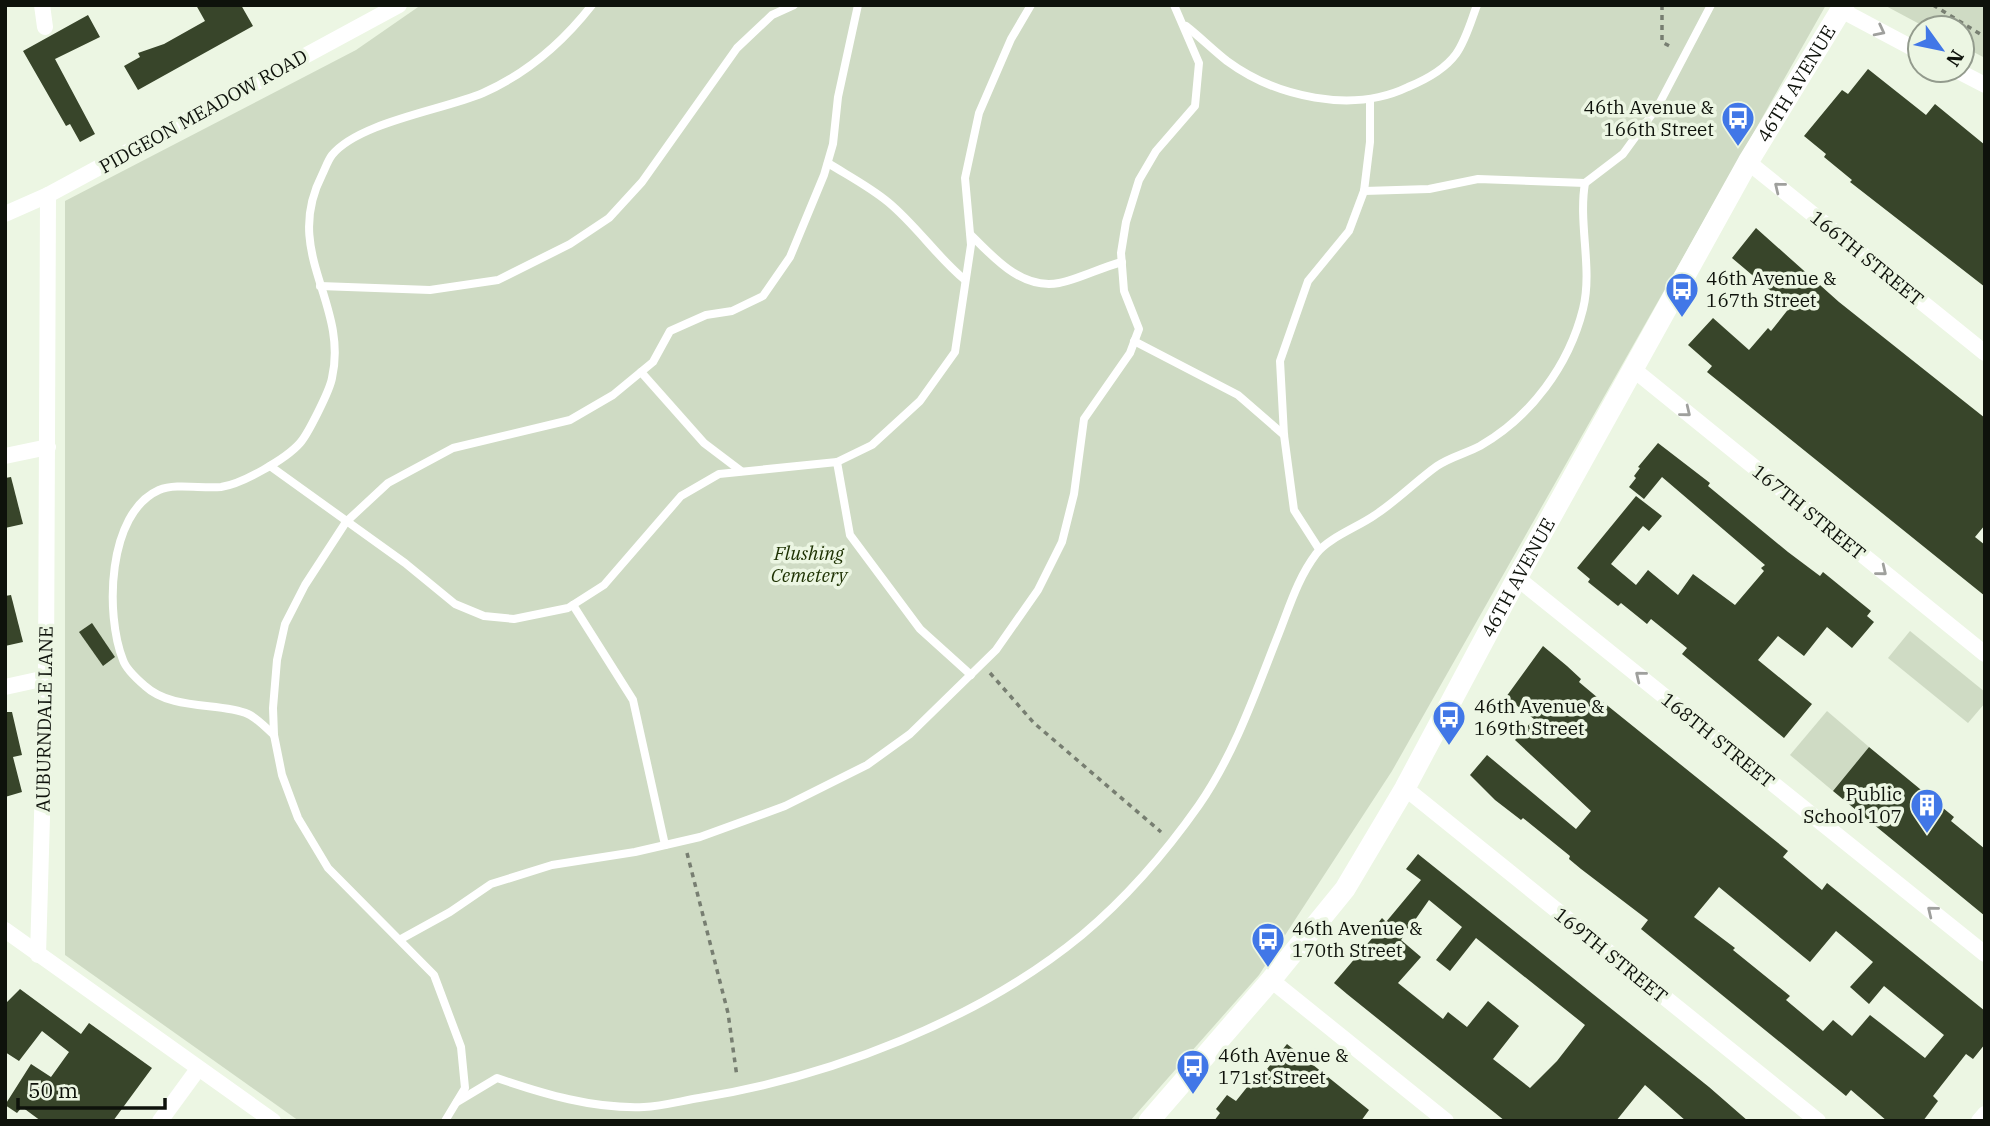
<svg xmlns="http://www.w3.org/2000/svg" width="1990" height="1126" font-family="'IBM Plex Serif',serif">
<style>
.green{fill:#cfdbc4}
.building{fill:#38452a;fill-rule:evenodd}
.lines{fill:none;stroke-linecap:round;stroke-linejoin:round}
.path{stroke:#777e71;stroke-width:3.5;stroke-dasharray:5 5;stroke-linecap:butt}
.lane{stroke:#fff;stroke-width:8}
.street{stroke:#fff;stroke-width:16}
.secondary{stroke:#fff;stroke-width:21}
.oneway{stroke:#9fa09d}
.labels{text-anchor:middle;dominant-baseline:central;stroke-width:7;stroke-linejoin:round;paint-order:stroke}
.street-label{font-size:19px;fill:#0e120b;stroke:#ecf6e3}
.poi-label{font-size:19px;fill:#0e120b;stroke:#ecf6e3;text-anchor:start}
.park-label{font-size:19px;font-style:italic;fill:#1c3000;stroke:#ecf6e3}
</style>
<rect width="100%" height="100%" fill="#ecf6e3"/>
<!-- green -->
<g class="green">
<path d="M421,5H1826L1392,771L1259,975L1130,1121H299L65,955V201L356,50Z"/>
<path d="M1884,5H1985V58L1962,46V28H1927Z"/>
<path d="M1910,631L1985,692V703L1968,723L1888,658Z"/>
<path d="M1827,711L1869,747L1833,791L1790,755Z"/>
</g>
<!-- building -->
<g class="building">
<path d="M196,5H241L253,26L138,90L124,66L140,57L138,53L164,44L205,21Z"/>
<path d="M88,15L100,37L55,59L95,134L80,142L70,124L66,126L23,51Z"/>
<path d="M1868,69L1926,115L1935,104L1985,145V287L1850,182L1852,180L1824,157L1826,154L1804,136L1842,90L1848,94Z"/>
<path d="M1756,228L1839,302L1985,418V525L1975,537L1985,545V596L1707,372L1712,366L1688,345L1713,318L1749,350L1768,328L1771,331L1790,307L1732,258Z"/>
<path d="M1658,443L1710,483L1708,486L1788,552L1820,576L1823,572L1871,611L1867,616L1874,622L1852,648L1827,627L1804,656L1778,636L1758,660L1812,704L1784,738L1682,654L1687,648L1651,619L1647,624L1621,603L1618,606L1588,582L1590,579L1577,568L1636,496L1662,516L1649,531L1643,526L1611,564L1636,585L1648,570L1678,595L1693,574L1735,605L1764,571L1761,568L1765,565L1662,477L1644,499L1629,487L1636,478L1634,476L1640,468L1638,467Z"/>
<path d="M11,477L23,524L5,528V478Z"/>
<path d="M11,595L23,642L5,646V596Z"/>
<path d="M92,623L115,657L103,666L79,632Z"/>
<path d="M1543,646L1567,666L1581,679L1579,682L1598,698L1788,851L1783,857L1822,890L1827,883L1985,1011V1044L1973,1059L1966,1054L1933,1096L1938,1101L1923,1121H1887L1851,1090L1846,1096L1641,929L1648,920L1581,869L1569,859L1570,856L1523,818L1521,820L1495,800L1470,775L1487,755L1576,829L1591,811L1515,740L1534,719L1506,697ZM1719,887L1810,962L1836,931L1873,962L1850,987L1869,1004L1884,986L1944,1035L1925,1058L1870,1015L1852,1036L1833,1020L1823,1031L1786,1000L1790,996L1733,950L1735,948L1694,917Z"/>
<path d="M5,712H12L22,755L13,757L22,792L5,797Z"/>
<path d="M1869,747L1954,817L1951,821L1985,849V916L1833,791Z"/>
<path d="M1418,854L1709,1087L1748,1121H1686L1645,1085L1616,1121H1505L1347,994L1334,983L1374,936L1370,933L1382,918L1386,922L1421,880L1406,869ZM1429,900L1462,927L1436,960L1450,971L1476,938L1585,1025L1557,1061L1530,1088L1493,1059L1519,1026L1488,1001L1467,1027L1448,1012L1443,1019L1398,983L1421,957L1401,940Z"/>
<path d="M20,989L81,1034L89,1023L152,1068L113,1121H41L22,1107L17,1113L5,1105L31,1064L51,1077L69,1052L42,1031L19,1061L5,1052V1004Z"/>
<path d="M1287,1044L1369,1110L1361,1121H1214L1220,1113L1216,1109L1227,1095L1236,1101L1248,1086L1251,1089Z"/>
</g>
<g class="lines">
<!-- path -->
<g class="path">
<path d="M1662,5V42L1673,48"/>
<path d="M1933,5L1985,37"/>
<path d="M990,673L1034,723L1161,832"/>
<path d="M687,853L728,1013L737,1077"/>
</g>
<!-- lane -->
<g class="lane">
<path d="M1186,26C1200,37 1213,50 1227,61C1276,97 1352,114 1408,87C1425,80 1445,69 1456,54C1466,40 1471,21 1477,5"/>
<path d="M828,163C847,175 870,187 888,202C917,226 937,257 965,280"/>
<path d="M1364,191L1429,189L1478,179L1585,183"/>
<path d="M971,235C994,258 1022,290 1059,283C1077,280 1102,267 1122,262"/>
<path d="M320,286L430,290L498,280L570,244L609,218L642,182L737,48L772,15L794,5"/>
<path d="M1134,341L1238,395L1284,435"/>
<path d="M641,372L704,443L741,471"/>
<path d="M837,462L872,445L920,401L955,352L971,245L965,178L979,113L1011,39L1031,5"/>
<path d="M270,466L405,563L455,604L484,616L514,619L568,608L604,585L681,496L719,474L837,462L850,535L920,629L971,675"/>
<path d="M1319,549L1294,510L1284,435L1280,361L1308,281L1349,231L1364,191L1370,142V100"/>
<path d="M573,605L633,700L665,845"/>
<path d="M274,735L273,708L277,660L285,624L305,585L346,522L388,483L453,448L570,420L613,395L653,362L670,331L706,315L732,311L763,296L790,257L824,175L833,144L838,97L858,5"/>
<path d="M401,939L450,912L491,884L552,865L635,852L700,837L785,806L867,765L910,734L996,650L1038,590L1062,542L1074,494L1084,419L1130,353L1139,329L1124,291L1121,253L1126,222L1139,180L1156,151L1195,106L1199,63L1174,5"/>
<path d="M457,1102L497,1078C544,1094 593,1109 644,1107C662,1106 681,1101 699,1098C830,1077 979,1020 1082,935C1126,898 1166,852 1199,805C1235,753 1256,691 1279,633C1290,605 1298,578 1316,554C1328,538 1358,527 1375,515C1398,500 1416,481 1437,466C1450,457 1467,453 1480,446C1531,417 1569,365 1583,309C1593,269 1578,224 1585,183L1623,154L1658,106L1711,5"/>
<path d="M445,1121L465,1088L461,1047L434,975L328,868L298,818L282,775L274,735C266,728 257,718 248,714C221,702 172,711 145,686C138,680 126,669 123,660C105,615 107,513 159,490C176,483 203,489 221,487C242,484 286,459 300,443C308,434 330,390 332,378C349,303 282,253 322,175C325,169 328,160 332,155C359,122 443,110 483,93C526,74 563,42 592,5"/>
</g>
<!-- street -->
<g class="street">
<path d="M42,5L45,27"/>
<path d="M1841,10L1920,52"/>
<path d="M1956,70L1985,85"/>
<path d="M1748,162L1985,353"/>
<path d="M5,214L48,195L399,5"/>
<path d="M1633,369L1985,654"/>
<path d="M5,456L48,447"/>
<path d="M1517,578L1985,954"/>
<path d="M5,687L46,678"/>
<path d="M1405,788L1818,1121"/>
<path d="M5,930L273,1121"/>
<path d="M38,955L46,678L48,195"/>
<path d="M1271,980L1446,1121"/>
<path d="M160,1121L198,1069"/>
<path d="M1979,1121L1985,1114"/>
</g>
<!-- secondary -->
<path class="secondary" id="s1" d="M1149,1121L1271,980L1345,889L1405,788L1517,578L1748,162L1844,5"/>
</g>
<!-- one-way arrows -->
<defs><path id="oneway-chevron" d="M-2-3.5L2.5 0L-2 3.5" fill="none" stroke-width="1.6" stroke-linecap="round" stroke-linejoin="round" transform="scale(1.75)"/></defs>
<g class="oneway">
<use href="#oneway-chevron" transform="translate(1880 31) rotate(27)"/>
<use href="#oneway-chevron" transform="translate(1779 187) rotate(-141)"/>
<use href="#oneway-chevron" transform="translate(1686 412) rotate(39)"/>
<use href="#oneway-chevron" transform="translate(1882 571) rotate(39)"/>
<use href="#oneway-chevron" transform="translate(1640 676) rotate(-141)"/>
<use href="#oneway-chevron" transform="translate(1932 911) rotate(-141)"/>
</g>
<!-- icons -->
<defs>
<symbol id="bus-pin" viewBox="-11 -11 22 30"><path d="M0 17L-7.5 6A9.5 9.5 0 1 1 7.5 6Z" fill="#4177e7" stroke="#ecf6e3"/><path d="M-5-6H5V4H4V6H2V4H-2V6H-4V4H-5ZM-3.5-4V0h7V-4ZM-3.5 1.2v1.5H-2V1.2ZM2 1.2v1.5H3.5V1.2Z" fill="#fff"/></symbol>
<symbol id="building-pin" viewBox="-11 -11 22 30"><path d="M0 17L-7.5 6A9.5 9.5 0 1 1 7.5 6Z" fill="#4177e7" stroke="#ecf6e3"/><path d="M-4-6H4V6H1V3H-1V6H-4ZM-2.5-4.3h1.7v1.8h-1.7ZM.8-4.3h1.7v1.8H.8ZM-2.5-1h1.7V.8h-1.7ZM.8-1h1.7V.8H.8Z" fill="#fff"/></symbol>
</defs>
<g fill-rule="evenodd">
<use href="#bus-pin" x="1719" y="99" width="38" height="52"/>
<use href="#bus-pin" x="1663" y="270" width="38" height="52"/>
<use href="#bus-pin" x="1430" y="698" width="38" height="52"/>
<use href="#building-pin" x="1908" y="786" width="38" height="52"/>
<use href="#bus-pin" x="1249" y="920" width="38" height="52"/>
<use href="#bus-pin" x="1174" y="1047" width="38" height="52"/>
</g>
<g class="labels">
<!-- street labels -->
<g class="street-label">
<text stroke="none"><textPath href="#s1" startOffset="1227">46TH AVENUE</textPath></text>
<text transform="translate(203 111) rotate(-29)">PIDGEON MEADOW ROAD</text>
<text transform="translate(1867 258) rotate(39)">166TH STREET</text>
<text transform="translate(1809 512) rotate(39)">167TH STREET</text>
<text stroke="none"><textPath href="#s1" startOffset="660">46TH AVENUE</textPath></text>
<text transform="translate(44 719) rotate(-89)">AUBURNDALE LANE</text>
<text transform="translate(1718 740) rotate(39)">168TH STREET</text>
<text transform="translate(1611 955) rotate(39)">169TH STREET</text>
</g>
<!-- poi labels -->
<g class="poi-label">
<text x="1714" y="107" text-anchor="end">46th Avenue &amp;<tspan x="1714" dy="22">166th Street</tspan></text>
<text x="1706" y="278">46th Avenue &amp;<tspan x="1706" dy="22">167th Street</tspan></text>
<text x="1474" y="706">46th Avenue &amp;<tspan x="1474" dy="22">169th Street</tspan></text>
<text x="1902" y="794" text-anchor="end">Public<tspan x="1902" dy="22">School 107</tspan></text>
<text x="1292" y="928">46th Avenue &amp;<tspan x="1292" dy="22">170th Street</tspan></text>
<text x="1218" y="1055">46th Avenue &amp;<tspan x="1218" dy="22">171st Street</tspan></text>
</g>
<!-- park labels -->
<g class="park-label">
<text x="809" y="553">Flushing<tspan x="809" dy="22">Cemetery</tspan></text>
</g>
</g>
<!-- border -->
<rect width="1990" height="1126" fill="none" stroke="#0e120b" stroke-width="14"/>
<!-- north arrow -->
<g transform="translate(1941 49) rotate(123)"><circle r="33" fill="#ecf6e3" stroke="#939b8d" stroke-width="2"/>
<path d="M0-5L12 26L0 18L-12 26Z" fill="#4177e7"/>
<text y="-10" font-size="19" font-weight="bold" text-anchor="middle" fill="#0e120b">N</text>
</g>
<!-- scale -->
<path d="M18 1098v10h147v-10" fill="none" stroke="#0e120b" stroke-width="3.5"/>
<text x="28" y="1098" font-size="21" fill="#0e120b" stroke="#ecf6e3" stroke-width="5" paint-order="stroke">50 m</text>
</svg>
